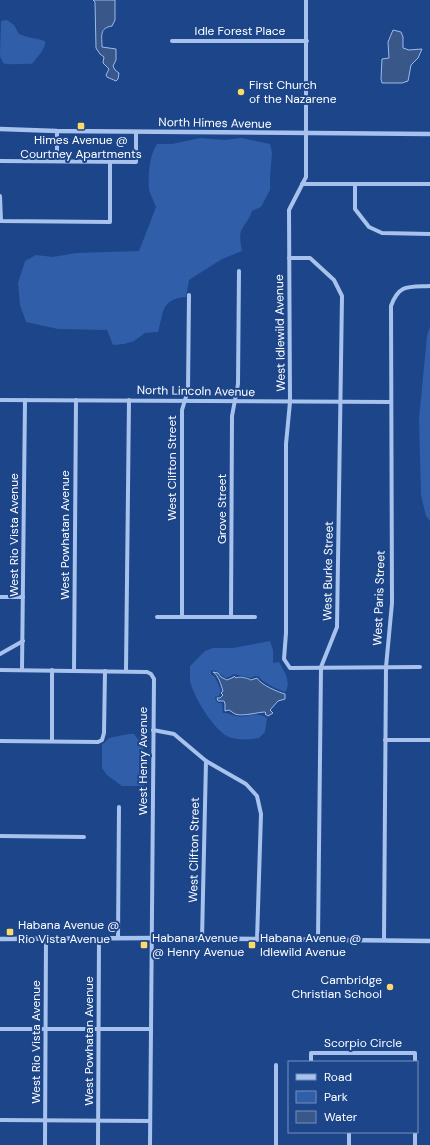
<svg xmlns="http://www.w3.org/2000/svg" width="430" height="1145" font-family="'DM Sans',sans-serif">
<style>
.green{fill:#305ea8}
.water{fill:#395789;stroke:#9abcee}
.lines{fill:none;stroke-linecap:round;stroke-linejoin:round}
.minor{stroke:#a7c2ec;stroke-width:4}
.tertiary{stroke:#a7c2ec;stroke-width:4.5}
.poi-dot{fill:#fcda65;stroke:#1c458a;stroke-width:1.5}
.labels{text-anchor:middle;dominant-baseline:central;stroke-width:4;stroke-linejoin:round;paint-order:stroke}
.street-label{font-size:12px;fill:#fff;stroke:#1c458a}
.poi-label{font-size:12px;fill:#fff;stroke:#1c458a;text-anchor:start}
</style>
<rect width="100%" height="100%" fill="#1c458a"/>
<!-- green -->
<g class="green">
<path d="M7,20L14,25L19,34C28,38 36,38 45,41C46,49 37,57 32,64C22,63 12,66 3,63L0,56L1,21Z"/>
<path d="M200,138L225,140L241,138L270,144L272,153L270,178V190L261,207L252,211C250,219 244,224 241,231C239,237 241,245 242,251L222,259L189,280L186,297C160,299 164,313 158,332L145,333L134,341L124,344L113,345L107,330L58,329L26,322L20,305L18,283L25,261L36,255L53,257L76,253L139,251L156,207C154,201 150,195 149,189C148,175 149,156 157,144H172Z"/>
<path d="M430,326V521L426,516L421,495L419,419L427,336Z"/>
<path d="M270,641L273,650V663L279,662C284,671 292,682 285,692C277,689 263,683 258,676H255L251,678L234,674L227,678C221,676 220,672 213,670L211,671V674L215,677L220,688L221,691L219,696L215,697L216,701L218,703H222L223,713C230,713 230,715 236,716C249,719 254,710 267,718L265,732L259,738C248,740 235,741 225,735C212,726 193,696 190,681C190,676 190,671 190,666L205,651L213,648H233Z"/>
<path d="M128,734H134L143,746L145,770L144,786H122L107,775L102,768V745L109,738Z"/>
</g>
<!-- water -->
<g class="water">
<path d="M93,0H115V20L112,26C99,28 102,36 102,47L116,49V60L113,66L115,70L119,73L118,79L116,81L107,77L106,75L109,69L103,63L104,57L100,54L96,48L95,2Z"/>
<path d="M393,30L401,32L403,37V48L409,50L422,49L418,58L411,65L408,81L402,83H382L381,79L382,59L389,58L388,42Z"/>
<path d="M213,672L218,673L221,677L227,680L234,677V676L236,678C240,676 247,678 251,680L257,678C261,685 278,692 285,694V699L278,701L270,710L273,713L268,716L265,714L266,713L265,712C258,712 242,717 235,714C233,713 231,711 229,710L225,711V704L224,701H218L217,698H220L223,695L221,693L223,691C221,685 219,676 213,672Z"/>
</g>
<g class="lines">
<!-- minor -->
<g class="minor">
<path d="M306,0V177L289,210L290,402L286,444V633L284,659L290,668L420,667"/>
<path d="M172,41H307"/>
<path d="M57,131V161"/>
<path d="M0,161L136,162V132"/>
<path d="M302,184H430"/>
<path d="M355,184V209L369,227L382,233L430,234"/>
<path d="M0,196L1,221L110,222V162"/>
<path d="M289,258H310L334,280L342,296L337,627L321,667L318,940"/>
<path d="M0,400L391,402"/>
<path d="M0,597H23"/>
<path d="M157,617H255"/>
<path d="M182,617V410L188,390L189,295"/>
<path d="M231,617L232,416L238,384L239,271"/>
<path d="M0,654L23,641"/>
<path d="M0,670L147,672L151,674L154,679L150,1145"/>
<path d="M22,670L25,400"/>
<path d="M74,671L76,400"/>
<path d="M126,671L129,400"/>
<path d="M153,730L174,734L206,761L246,784L257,796L261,814L257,940"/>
<path d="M385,740H430"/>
<path d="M0,741L98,742L102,740L104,733L105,671"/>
<path d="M52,741V670"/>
<path d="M0,836L84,837"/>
<path d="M118,938L119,807"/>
<path d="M202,939L206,761"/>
<path d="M384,940L386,667L392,603L391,306C399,284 408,287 430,286"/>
<path d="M0,1029H151"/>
<path d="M311,1062V1053H415V1062"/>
<path d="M276,1065V1145"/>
<path d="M0,1120L150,1121"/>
<path d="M45,1145L46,938"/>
<path d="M98,1145L99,938"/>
<path d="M349,1145V1132"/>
<path d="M415,1145V1132"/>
</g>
<!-- tertiary -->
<g class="tertiary">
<path d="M0,129L57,131L430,134"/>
<path d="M0,939L152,938L430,941"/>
</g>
</g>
<!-- markers -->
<g class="poi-dot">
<circle cx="241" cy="92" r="4"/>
<rect x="77" y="122" width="8" height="8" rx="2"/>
<rect x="6" y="928" width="8" height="8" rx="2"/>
<rect x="140" y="941" width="8" height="8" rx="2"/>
<rect x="248" y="941" width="8" height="8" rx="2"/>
<circle cx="390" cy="987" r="4"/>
</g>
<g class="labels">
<!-- street labels -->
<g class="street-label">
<text x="240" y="31">Idle Forest Place</text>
<text transform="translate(215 123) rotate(1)">North Himes Avenue</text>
<text transform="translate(280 333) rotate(-91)">West Idlewild Avenue</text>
<text transform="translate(196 391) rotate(1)">North Lincoln Avenue</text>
<text transform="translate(172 468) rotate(-90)">West Clifton Street</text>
<text transform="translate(222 509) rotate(-90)">Grove Street</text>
<text transform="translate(14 535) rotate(-90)">West Rio Vista Avenue</text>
<text transform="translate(65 535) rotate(-90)">West Powhatan Avenue</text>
<text transform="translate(328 571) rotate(-89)">West Burke Street</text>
<text transform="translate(379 598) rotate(-88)">West Paris Street</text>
<text transform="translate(143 761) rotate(-90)">West Henry Avenue</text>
<text transform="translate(194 850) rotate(-89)">West Clifton Street</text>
<text transform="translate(89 1041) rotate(-90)">West Powhatan Avenue</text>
<text transform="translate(36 1042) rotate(-90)">West Rio Vista Avenue</text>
<text x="363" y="1043">Scorpio Circle</text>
</g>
<!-- poi labels -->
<g class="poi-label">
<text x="249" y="85">First Church<tspan x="249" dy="14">of the Nazarene</tspan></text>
<text x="81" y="140" text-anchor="middle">Himes Avenue @<tspan x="81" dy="14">Courtney Apartments</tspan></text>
<text x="18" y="925">Habana Avenue @<tspan x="18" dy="14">Rio Vista Avenue</tspan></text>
<text x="152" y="938">Habana Avenue<tspan x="152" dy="14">@ Henry Avenue</tspan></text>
<text x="260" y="938">Habana Avenue @<tspan x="260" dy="14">Idlewild Avenue</tspan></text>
<text x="382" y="980" text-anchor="end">Cambridge<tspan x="382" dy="14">Christian School</tspan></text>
</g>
</g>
<!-- legend -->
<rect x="288" y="1061" width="130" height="72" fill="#1c458a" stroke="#778fb9"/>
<rect x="296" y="1074" width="20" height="6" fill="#a7c2ec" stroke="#778fb9"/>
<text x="324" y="1081" font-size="12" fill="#ffffff">Road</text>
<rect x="296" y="1091" width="20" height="12" fill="#305ea8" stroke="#778fb9"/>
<text x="324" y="1101" font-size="12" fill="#ffffff">Park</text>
<rect x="296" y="1111" width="20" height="12" fill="#395789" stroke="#778fb9"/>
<text x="324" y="1121" font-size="12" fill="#ffffff">Water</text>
</svg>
